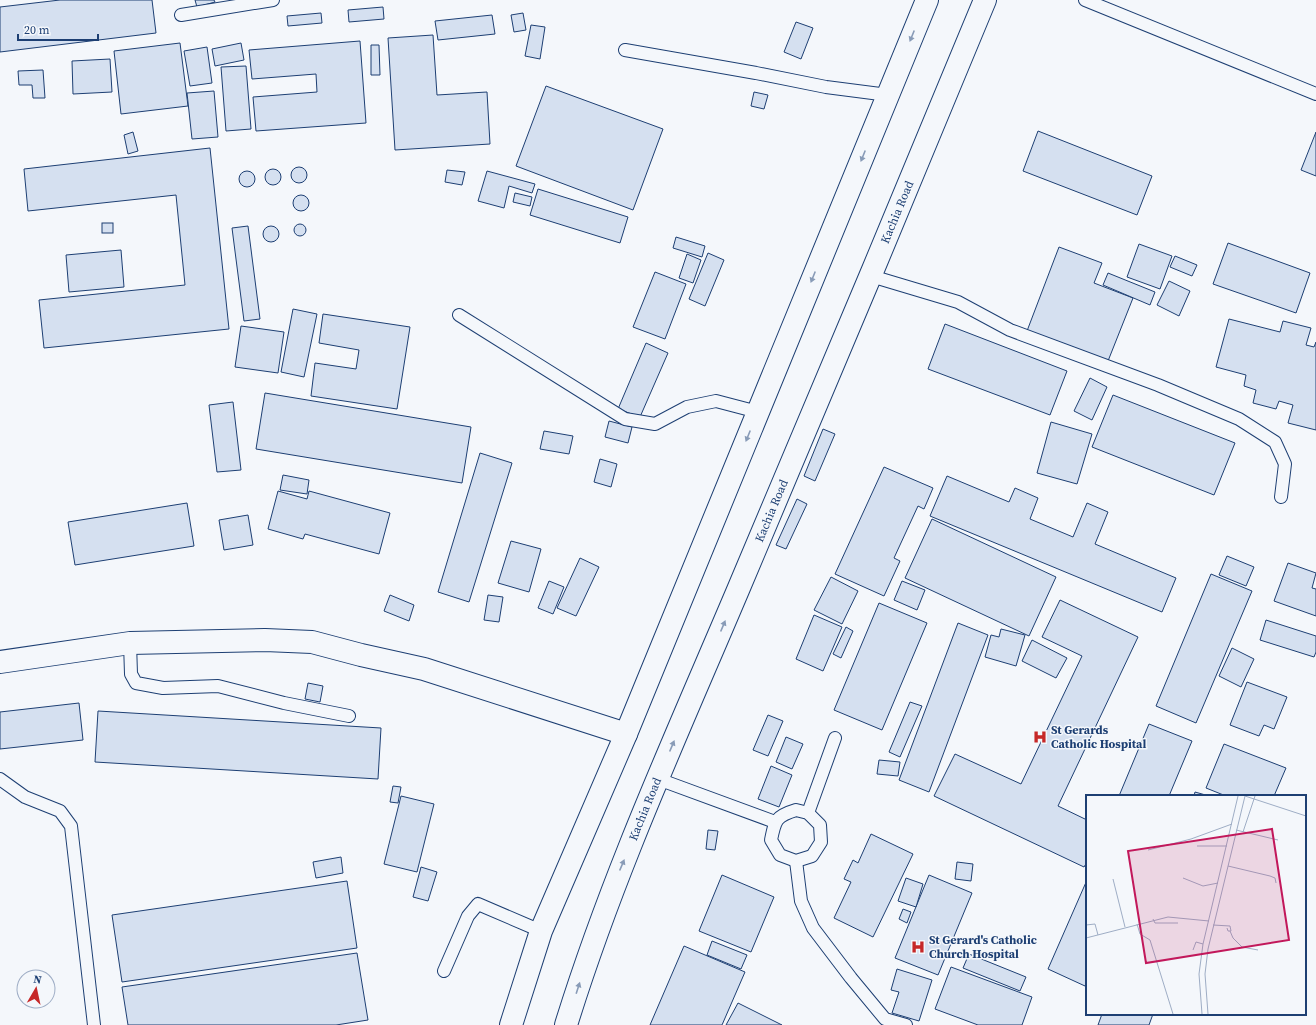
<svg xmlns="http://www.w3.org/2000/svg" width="1316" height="1025" font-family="'Source Serif 4',serif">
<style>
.building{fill:#d5e0f0;stroke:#1d3f73}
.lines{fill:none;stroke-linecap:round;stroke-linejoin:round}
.lane-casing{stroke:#1d3f73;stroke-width:14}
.street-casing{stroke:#1d3f73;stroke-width:24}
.primary-casing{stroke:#1d3f73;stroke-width:24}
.lane{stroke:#f4f7fb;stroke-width:12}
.street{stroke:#f4f7fb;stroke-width:22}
.primary{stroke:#f4f7fb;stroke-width:22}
.oneway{fill:#889bb7}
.labels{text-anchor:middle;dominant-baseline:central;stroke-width:3;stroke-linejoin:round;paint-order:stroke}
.street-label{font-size:12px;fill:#1d3f73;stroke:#f4f7fb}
.poi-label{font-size:12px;font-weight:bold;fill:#1d3f73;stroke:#f4f7fb;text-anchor:start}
.inset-road{fill:none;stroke:#9eadc5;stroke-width:1}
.view{fill:#c2185b;fill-opacity:0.15;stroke:#c2185b;stroke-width:2}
.inset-edge{fill:none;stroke:#1d3f73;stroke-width:2}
</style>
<rect width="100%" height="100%" fill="#f4f7fb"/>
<!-- building -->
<g class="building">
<path d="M60,0H152L156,33L0,52V7Z"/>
<path d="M195,0H214L215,2L197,7Z"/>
<path d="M383,7L384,19L349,22L348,10Z"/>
<path d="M321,13L322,23L288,26L287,16Z"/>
<path d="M523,13L526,30L514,32L511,15Z"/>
<path d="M492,15L495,34L438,40L435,21Z"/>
<path d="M796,22L813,28L801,59L784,52Z"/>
<path d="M531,25L545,27L540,59L525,56Z"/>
<path d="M433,35L437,95L487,92L490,144L395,150L388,38Z"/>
<path d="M360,41L366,123L256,131L253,97L317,92L316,74L252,79L249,50Z"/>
<path d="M180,43L188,106L121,114L114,51Z"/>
<path d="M241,43L244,60L215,66L212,49Z"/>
<path d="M371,45H379L380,75H371Z"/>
<path d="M207,47L212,83L190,86L184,51Z"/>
<path d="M110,59L112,92L73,94L72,61Z"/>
<path d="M246,66L251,129L226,131L221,67Z"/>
<path d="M43,70L45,98H33L32,85H19L18,71Z"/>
<path d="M546,86L663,129L633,210L516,166Z"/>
<path d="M214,91L218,137L192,139L187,93Z"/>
<path d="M754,92L768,95L764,109L751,106Z"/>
<path d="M1038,131L1152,176L1137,215L1023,171Z"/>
<path d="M133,132L138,151L128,154L124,135Z"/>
<path d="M1316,132V176L1301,170Z"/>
<path d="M210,148L229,329L44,348L39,300L185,285L176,195L28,211L24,169Z"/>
<circle cx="299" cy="175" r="8"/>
<circle cx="273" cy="177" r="8"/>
<path d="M447,170L465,172L462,185L445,182Z"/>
<path d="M487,171L535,184L532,193L509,186L504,208L478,201Z"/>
<circle cx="247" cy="179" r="8"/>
<path d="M538,189L628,217L620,243L530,215Z"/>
<path d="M515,193L532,197L530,206L513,202Z"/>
<circle cx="301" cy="203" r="8"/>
<rect x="102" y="223" width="11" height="10"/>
<circle cx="300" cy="230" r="6"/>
<path d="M248,226L260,319L244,321L232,228Z"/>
<circle cx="271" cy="234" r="8"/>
<path d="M676,237L705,246L702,257L673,248Z"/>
<path d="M1228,243L1310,273L1296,313L1213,284Z"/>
<path d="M1139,244L1172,256L1160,289L1127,277Z"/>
<path d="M1059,247L1102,263L1094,283L1133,298L1108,361L1027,331Z"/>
<path d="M121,250L124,287L69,292L66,255Z"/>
<path d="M708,253L724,260L705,306L689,299Z"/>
<path d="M687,254L701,260L693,283L679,278Z"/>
<path d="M1175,256L1197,265L1192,276L1170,267Z"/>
<path d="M655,272L686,284L665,339L633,327Z"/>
<path d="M1108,273L1155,292L1150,305L1103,285Z"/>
<path d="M1169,281L1190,291L1179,316L1157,305Z"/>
<path d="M293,309L317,314L304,377L281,372Z"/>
<path d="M323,314L410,327L397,409L311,396L315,363L356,369L359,350L319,343Z"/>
<path d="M1229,319L1280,332L1283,321L1311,328L1306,345L1314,347L1316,342V430L1288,423L1293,405L1279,401L1276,409L1253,403L1256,390L1244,386L1246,375L1216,367Z"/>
<path d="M945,324L1067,371L1050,415L928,369Z"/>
<path d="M241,326L284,332L278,373L235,367Z"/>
<path d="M646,343L668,353L640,417L618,409Z"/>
<path d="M1090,378L1107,387L1092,420L1074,411Z"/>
<path d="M265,393L471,427L462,483L256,449Z"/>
<path d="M1113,395L1235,443L1214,495L1092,447Z"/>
<path d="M233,402L241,470L217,472L209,405Z"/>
<path d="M609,421L632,427L628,443L605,437Z"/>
<path d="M1051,422L1092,434L1077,484L1037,473Z"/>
<path d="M823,429L835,434L815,481L804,476Z"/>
<path d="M544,431L573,436L569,454L540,449Z"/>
<path d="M480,453L512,463L469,602L438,592Z"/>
<path d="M600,459L617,464L611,487L594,482Z"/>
<path d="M884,467L933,488L924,509L918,506L894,558L900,561L884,596L835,574Z"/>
<path d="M283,475L309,480L307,494L280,490Z"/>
<path d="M947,476L1009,502L1015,488L1038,498L1030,519L1073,537L1087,503L1108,512L1095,544L1176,578L1162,612L930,516Z"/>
<path d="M278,491L307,499L309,491L390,513L379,554L305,534L303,539L268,529Z"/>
<path d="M797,499L807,504L786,549L776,545Z"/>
<path d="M187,503L194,546L75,565L68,522Z"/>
<path d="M248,515L253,545L224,550L219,520Z"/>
<path d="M932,519L1056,577L1029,636L905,578Z"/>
<path d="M511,541L541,549L529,592L498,583Z"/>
<path d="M1227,556L1254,567L1246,586L1219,575Z"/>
<path d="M580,558L599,567L576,616L557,608Z"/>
<path d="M1288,563L1316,573L1312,588L1316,589V616L1274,601Z"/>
<path d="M1211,574L1252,591L1196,723L1156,706Z"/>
<path d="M831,577L858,591L842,624L814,610Z"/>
<path d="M549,581L564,587L553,614L538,608Z"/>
<path d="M902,581L925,590L917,610L894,600Z"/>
<path d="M390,595L414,605L409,621L384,611Z"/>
<path d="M488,595L503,597L499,622L484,620Z"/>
<path d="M1060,600L1138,637L1058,806L1087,820V862L1084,867L934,796L955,754L1021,784L1082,656L1042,637Z"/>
<path d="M879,603L927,623L882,730L834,710Z"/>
<path d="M814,615L842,627L823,671L796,659Z"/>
<path d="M1266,620L1316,636V652L1314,657L1260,640Z"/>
<path d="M958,623L988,635L929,792L899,780Z"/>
<path d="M846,627L853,631L841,658L833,654Z"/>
<path d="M1001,629L1025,635L1016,666L985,657L991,635L999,637Z"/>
<path d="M1032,640L1067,658L1056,678L1022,661Z"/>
<path d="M1232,648L1254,659L1241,687L1219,676Z"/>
<path d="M1247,682L1287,697L1274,729L1264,725L1259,736L1230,725Z"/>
<path d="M308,683L323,686L320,702L305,699Z"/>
<path d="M910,702L922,706L900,757L889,752Z"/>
<path d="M79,703L83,740L0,749V712Z"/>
<path d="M98,711L381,728L378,779L95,762Z"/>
<path d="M768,715L783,721L768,756L753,750Z"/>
<path d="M1149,724L1192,741L1169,796H1119Z"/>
<path d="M786,737L803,744L792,769L776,762Z"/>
<path d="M1224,744L1286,768L1274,796H1226L1206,788Z"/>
<path d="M879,760L900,762L898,776L877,774Z"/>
<path d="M771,766L792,775L779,807L758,799Z"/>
<path d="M393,786L401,787L398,803L390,802Z"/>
<path d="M1195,792L1209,796H1194Z"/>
<path d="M401,796L434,804L417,872L384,864Z"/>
<path d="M708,830L718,831L715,850L706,849Z"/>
<path d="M871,834L913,854L873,937L834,918L851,882L844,879L853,860L858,863Z"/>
<path d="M341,857L343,873L316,878L313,862Z"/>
<path d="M957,862L973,864L971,881L955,879Z"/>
<path d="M421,867L437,872L428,901L413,897Z"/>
<path d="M722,875L774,897L751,952L699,931Z"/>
<path d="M929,875L972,893L938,975L895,958Z"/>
<path d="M906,878L923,884L916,907L898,901Z"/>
<path d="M1087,880V982L1085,986L1048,969Z"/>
<path d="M347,881L357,948L122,982L112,915Z"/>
<path d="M903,909L911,912L907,923L899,919Z"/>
<path d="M712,941L747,955L741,969L707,955Z"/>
<path d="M684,946L745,972L722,1025H650Z"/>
<path d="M357,953L368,1020L336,1025H128L122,987Z"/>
<path d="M969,954L1026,977L1020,991L963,968Z"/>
<path d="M951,967L1032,997L1022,1025H978L935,1009Z"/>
<path d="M897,969L932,980L919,1021L892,1013L899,992L891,990Z"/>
<path d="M738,1003L782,1025H726Z"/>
<path d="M1102,1014H1153L1149,1025H1098Z"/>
</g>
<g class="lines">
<defs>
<g id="lane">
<path d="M1085,0L1316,94"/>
<path d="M181,15L273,0"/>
<path d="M625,50L756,73L826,87L888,95"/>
<path d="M871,276L958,302L1010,330L1158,385L1239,419L1275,442L1285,464L1281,497"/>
<path d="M459,315L625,419L655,424L687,407L716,401L758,412"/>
<path d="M130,643L131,674L136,683L163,688L218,686L284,703L349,716"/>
<path d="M0,779L25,797L60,811L71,826L94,1025"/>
<path d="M658,779L775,822"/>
<path d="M796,810L808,813L820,825L821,842L812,856L796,861L780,855L771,840C775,820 776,816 796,810Z"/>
<path d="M808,813L835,738"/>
<path d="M796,861L801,901L813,928L851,978L885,1019L906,1025"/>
<path d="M444,971L468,916L478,904L541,931"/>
</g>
<path id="street" d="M0,662L130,643L265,640L312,642L361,655L424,669L626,734"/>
<g id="primary">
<path d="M511,1025L541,931L626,734L927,0"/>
<path id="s1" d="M566,1025C612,876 677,734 738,590C821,394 904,197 985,0"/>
</g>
</defs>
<!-- lane casing -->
<use href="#lane" class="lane-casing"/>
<!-- street casing -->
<use href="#street" class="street-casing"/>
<!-- primary casing -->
<use href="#primary" class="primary-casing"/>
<!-- lane -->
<use href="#lane" class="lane"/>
<!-- street -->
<use href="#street" class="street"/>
<!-- primary -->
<use href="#primary" class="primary"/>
</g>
<!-- one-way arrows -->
<defs><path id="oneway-solid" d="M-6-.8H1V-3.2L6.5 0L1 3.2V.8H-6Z"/></defs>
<g class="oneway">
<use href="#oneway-solid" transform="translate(912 36) rotate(112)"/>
<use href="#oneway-solid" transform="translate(863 156) rotate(112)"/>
<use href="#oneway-solid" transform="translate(813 277) rotate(112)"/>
<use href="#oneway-solid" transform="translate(748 436) rotate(112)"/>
<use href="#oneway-solid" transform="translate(723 626) rotate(-67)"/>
<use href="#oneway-solid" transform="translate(672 746) rotate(-67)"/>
<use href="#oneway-solid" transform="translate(622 865) rotate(-67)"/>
<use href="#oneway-solid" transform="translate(578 988) rotate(-72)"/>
</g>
<!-- icons -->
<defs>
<symbol id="hospital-bare" viewBox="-9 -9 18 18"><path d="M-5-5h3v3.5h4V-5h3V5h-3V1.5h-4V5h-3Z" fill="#c62828" stroke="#f4f7fb" stroke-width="2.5" paint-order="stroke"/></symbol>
</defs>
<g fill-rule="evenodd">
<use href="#hospital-bare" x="1030" y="727" width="20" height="20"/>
<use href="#hospital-bare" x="908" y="937" width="20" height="20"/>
</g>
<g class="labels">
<!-- street labels -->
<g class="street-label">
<text stroke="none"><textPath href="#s1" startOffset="878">Kachia Road</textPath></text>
<text stroke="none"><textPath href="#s1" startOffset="554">Kachia Road</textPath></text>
<text stroke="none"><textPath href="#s1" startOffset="230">Kachia Road</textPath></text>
</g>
<!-- poi labels -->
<g class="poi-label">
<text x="1051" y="730">St Gerards<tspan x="1051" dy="14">Catholic Hospital</tspan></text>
<text x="929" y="940">St Gerard's Catholic<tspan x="929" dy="14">Church Hospital</tspan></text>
</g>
</g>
<!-- overview -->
<g transform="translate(1086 795)">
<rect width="220" height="220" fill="#f4f7fb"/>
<path class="inset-road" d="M159,1L220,21M150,35L192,45M157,37L169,1M111,51H141M62,55L105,44L146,29M142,71L184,81L189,83L190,88M97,83L117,91L132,88M27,84L39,132M67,124L69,128H92M51,129L54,139L64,145L87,219M0,130L9,129L12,140M127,130L144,131L145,136H142L141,133M144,136L147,143L156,152L172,155M0,143L82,122L123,126M107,155L110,147L117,149M116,219L113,179L117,149L152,1M122,219L119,179L122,154L159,1"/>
<path class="view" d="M186,34L203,145L60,168L42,56Z"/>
<rect width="220" height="220" class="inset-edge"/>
</g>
<!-- north arrow -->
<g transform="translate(36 989) rotate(9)"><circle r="19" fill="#f4f7fb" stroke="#9eadc5"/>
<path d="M0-3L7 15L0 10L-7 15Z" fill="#c62828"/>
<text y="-6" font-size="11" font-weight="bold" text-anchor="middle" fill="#1d3f73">N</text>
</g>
<!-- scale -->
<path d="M18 34v6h80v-6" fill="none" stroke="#1d3f73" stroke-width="2"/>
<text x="24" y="34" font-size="12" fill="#1d3f73" stroke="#f4f7fb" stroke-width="3" paint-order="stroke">20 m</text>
</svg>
